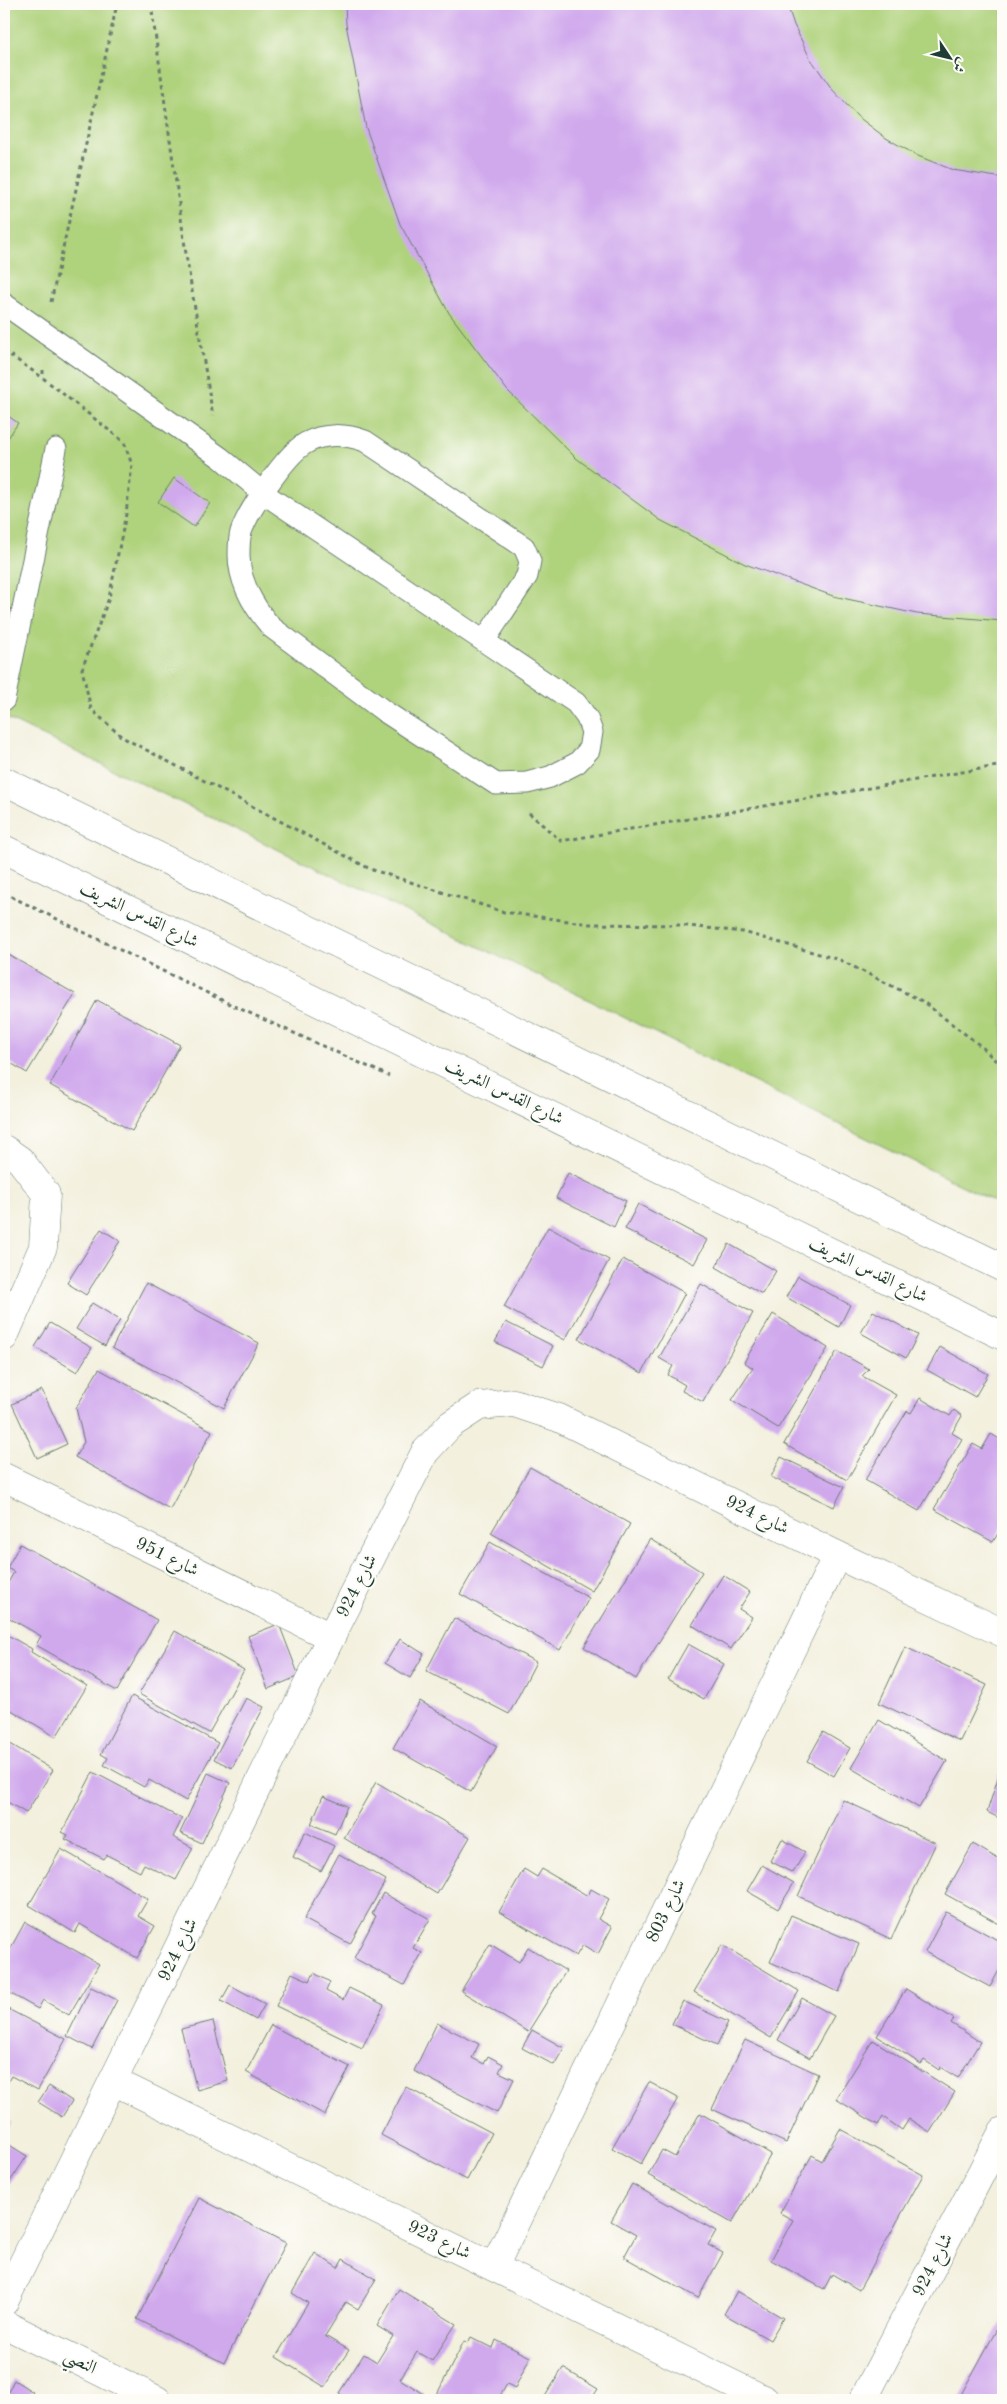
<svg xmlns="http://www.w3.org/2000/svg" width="1007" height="2404" font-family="'Old Standard TT',Amiri,serif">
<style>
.green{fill:#afd27b;stroke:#678858}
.building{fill:#d0a9ed}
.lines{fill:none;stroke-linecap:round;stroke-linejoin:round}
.service-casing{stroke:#697c70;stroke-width:23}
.minor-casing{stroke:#697c70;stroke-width:29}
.tertiary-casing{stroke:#697c70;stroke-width:29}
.path{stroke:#697c70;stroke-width:3;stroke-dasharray:4 4;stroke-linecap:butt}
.service{stroke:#fff;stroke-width:21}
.minor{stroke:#fff;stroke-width:28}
.tertiary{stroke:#fff;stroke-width:28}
.labels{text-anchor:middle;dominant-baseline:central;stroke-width:4.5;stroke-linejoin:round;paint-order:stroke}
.street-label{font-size:18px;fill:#1f3d34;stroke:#fdfcf7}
</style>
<rect width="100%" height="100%" fill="#fdfcf7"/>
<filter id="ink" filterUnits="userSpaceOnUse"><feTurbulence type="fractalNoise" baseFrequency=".02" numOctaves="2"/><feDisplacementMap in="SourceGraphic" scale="10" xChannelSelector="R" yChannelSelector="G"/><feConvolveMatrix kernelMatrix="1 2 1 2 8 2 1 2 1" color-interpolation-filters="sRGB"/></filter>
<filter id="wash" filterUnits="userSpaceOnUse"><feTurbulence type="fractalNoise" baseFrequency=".0096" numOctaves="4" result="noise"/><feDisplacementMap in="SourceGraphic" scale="20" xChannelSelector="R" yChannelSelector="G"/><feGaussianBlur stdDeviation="1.12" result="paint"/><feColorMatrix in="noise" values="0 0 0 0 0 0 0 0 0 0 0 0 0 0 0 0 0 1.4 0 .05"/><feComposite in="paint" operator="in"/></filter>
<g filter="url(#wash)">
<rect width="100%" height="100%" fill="#f3f0de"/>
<!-- green -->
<path class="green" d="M4,4H1003V1206L597,1004L4,717Z"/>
<g id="blocks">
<!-- building -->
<g class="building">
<path d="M345,4H787L794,25L810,58L832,89L857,116L886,138L918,156L953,170L1003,178V621L917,614L833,596L745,564L660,520L576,458L507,390L449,313L400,224L366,128L346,24Z"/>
<path d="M4,413L18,423L4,444Z"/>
<path d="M174,478L210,503L194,527L158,502Z"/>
<path d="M4,952L75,994L27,1073L4,1059Z"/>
<path d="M97,1000L180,1045L132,1131L50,1085Z"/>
<path d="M568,1173L626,1201L614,1227L556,1198Z"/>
<path d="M638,1204L707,1240L694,1264L625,1229Z"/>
<path d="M548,1227L609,1260L565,1340L504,1307Z"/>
<path d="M101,1229L120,1241L86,1295L67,1283Z"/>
<path d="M729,1244L776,1271L762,1294L716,1267Z"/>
<path d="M623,1259L685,1293L642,1373L579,1339Z"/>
<path d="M798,1276L850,1305L839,1327L786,1297Z"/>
<path d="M146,1283L259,1343L224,1408L112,1348Z"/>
<path d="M701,1284L753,1313L703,1402L682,1391L685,1385L668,1375L673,1366L659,1358Z"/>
<path d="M92,1303L120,1320L105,1346L76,1329Z"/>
<path d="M873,1311L918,1335L906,1358L861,1333Z"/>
<path d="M773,1314L828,1348L778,1428L732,1400L753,1368L744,1362Z"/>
<path d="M506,1322L553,1346L543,1366L495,1342Z"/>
<path d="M50,1323L92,1348L77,1372L35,1347Z"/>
<path d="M940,1347L988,1374L975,1397L927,1370Z"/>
<path d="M837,1351L869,1369L862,1376L896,1395L847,1480L784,1444Z"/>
<path d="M99,1369L212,1431L170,1509L75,1457L84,1442L76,1408Z"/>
<path d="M42,1390L67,1444L37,1458L12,1404Z"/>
<path d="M920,1398L950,1416L954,1410L962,1416L952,1433L962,1439L919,1511L865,1480L907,1411L911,1413Z"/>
<path d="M991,1434L1003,1441V1525L993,1542L934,1509L973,1444L982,1449Z"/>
<path d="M781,1457L844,1487L834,1507L771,1477Z"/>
<path d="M530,1467L630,1524L592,1591L491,1533Z"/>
<path d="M650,1539L702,1572L636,1679L584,1647Z"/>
<path d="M490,1542L589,1598L560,1650L460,1594Z"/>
<path d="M20,1544L157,1620L117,1691L36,1645L41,1636L4,1615V1590L14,1572L7,1568Z"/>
<path d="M723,1575L750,1592L739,1609L752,1617L731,1649L692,1625Z"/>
<path d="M454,1618L536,1662L509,1714L426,1671Z"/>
<path d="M279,1624L299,1676L268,1689L248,1636Z"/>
<path d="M175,1631L244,1670L209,1733L139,1694Z"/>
<path d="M4,1633L32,1649L31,1652L87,1686L56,1737L8,1708L4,1714Z"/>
<path d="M400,1639L424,1654L410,1678L385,1663Z"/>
<path d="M688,1644L724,1664L704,1699L668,1679Z"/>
<path d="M905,1647L987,1685L960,1741L879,1703Z"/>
<path d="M132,1696L218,1743L186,1801L149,1780L144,1787L104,1765L108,1758L101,1754Z"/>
<path d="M246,1698L264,1707L232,1768L214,1759Z"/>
<path d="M420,1701L497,1746L471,1792L393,1748Z"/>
<path d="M879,1720L947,1761L919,1808L851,1768Z"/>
<path d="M823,1732L850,1748L834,1776L807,1761Z"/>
<path d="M4,1740L53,1770L26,1813L4,1800Z"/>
<path d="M1003,1762V1820L987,1812Z"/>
<path d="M93,1772L182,1819L173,1837L193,1848L176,1880L144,1864L140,1872L107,1855L104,1859L65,1839L68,1835L62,1832Z"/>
<path d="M208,1773L230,1783L202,1843L180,1833Z"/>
<path d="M376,1782L470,1837L437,1894L344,1838Z"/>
<path d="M323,1796L347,1806L335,1834L311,1824Z"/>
<path d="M843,1800L936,1843L891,1939L798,1896Z"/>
<path d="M305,1832L334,1846L321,1871L293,1857Z"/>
<path d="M782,1839L805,1852L793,1873L770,1861Z"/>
<path d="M973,1844L1003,1862V1926L945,1894Z"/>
<path d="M61,1849L148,1899L138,1916L155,1926L137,1958L80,1924L75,1933L29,1905Z"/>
<path d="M339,1854L386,1880L350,1944L304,1919Z"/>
<path d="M762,1865L794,1883L778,1909L747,1891Z"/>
<path d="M524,1869L537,1877L542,1869L588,1896L591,1889L609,1899L598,1919L612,1927L598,1954L583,1945L576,1956L499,1912Z"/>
<path d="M383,1893L430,1919L413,1948L422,1953L404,1985L354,1958L376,1916L372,1914Z"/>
<path d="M946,1912L1003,1943V1963L990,1987L925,1952Z"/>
<path d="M791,1915L859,1944L839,1992L770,1962Z"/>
<path d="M25,1922L99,1964L69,2015L43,2000L38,2009L4,1990V1960Z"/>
<path d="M490,1944L519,1962L528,1947L566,1971L528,2032L461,1991Z"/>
<path d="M722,1945L799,1991L771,2038L694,1992Z"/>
<path d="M292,1973L310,1981L314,1973L330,1982L326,1991L343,2000L349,1988L384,2005L362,2048L276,2006Z"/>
<path d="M230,1985L265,2004L256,2020L221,2001Z"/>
<path d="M91,1987L117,2000L92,2049L67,2036Z"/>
<path d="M906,1989L954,2019L951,2023L980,2042L958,2078L940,2067L939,2070L924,2060L921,2064L877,2036Z"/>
<path d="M802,1998L834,2016L810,2058L778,2040Z"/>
<path d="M683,2001L728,2022L717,2045L672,2024Z"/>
<path d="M4,2007L66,2039L38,2090L11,2076L4,2089Z"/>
<path d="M213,2021L228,2081L197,2090L181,2029Z"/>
<path d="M437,2023L479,2044L472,2058L484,2064L488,2056L503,2064L499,2072L514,2079L497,2113L414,2071Z"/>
<path d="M271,2025L350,2067L325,2115L246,2072Z"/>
<path d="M532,2030L564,2048L554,2065L522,2048Z"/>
<path d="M745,2040L818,2074L786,2143L712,2109Z"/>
<path d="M873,2040L955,2092L930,2132L909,2119L902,2130L883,2117L878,2125L836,2099Z"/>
<path d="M649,2082L678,2098L641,2164L612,2148Z"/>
<path d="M49,2086L72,2101L62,2117L38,2102Z"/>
<path d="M406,2087L492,2133L467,2180L381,2135Z"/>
<path d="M700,2113L771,2154L732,2223L648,2175L662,2150L675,2157Z"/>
<path d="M4,2117L11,2122L4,2134Z"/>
<path d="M840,2129L923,2175L859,2290L832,2274L824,2289L771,2260L793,2220L780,2213L812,2155L822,2161Z"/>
<path d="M8,2144L27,2156L7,2186L4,2184V2150Z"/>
<path d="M632,2184L716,2231L708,2245L723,2253L698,2298L624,2257L636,2235L611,2221Z"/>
<path d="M199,2198L286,2243L224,2363L137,2319Z"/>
<path d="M315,2253L338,2268L343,2259L376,2279L358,2309L346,2302L325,2336L349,2350L325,2387L276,2357L308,2303L292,2293Z"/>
<path d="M399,2289L456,2324L432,2361L417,2352L400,2379L424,2394L420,2400H350L339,2393L364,2354L377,2362L393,2336L377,2326Z"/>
<path d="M737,2291L783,2318L770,2340L724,2314Z"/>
<path d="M1003,2318V2400H958Z"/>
<path d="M471,2337L493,2348L496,2340L530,2357L515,2388L507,2384L498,2400H434L464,2341L468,2343Z"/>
<path d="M563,2368L598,2389L594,2395L603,2400H548L544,2398Z"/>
<path d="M14,2380L33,2392L27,2400H4Z"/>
</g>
</g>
</g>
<g filter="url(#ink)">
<use href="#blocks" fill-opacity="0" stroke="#697c70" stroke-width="1"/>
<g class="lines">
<defs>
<g id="service">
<path d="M4,304L221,458L263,493L576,703L587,718L592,732L589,750L577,763L550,777L527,783L496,784L384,711L271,627C254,607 239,582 239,555C239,549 239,539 241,532C248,511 286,454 306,443C324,433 346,434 365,441L524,547L530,561L527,576L484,641"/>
<path d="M4,700L56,449"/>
</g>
<g id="minor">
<path d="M4,1149L20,1160L46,1194L43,1247L4,1337"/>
<path d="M4,1477L331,1637"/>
<path d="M113,2081L765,2400"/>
<path d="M494,2267L837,1555"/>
<path d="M4,2302L331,1637L425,1452L450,1425L479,1406L514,1403L559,1418L837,1555L1003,1633"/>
<path d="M4,2324L157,2400"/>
<path d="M863,2400L1003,2131"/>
</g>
<g id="tertiary">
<path d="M4,781L1003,1268"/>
<path d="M4,849L1003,1336"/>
</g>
</defs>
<!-- service casing -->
<use href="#service" class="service-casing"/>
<!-- minor casing -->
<use href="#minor" class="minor-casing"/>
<!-- tertiary casing -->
<use href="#tertiary" class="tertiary-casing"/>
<!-- path -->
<g class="path">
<path d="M151,4L187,261L213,416"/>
<path d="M51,302L117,4"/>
<path d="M4,351L43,378"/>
<path d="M43,370V378L124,442L132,465L126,514L109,598L82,669L91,709L122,737L370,869L504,912L590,924L679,925L743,932L840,960L922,1001L982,1047L1003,1068"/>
<path d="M529,813L561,841L1003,765"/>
<path d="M4,893L234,1006L389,1076"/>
</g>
<!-- service -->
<use href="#service" class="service"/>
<!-- minor -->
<use href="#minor" class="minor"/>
<!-- tertiary -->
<use href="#tertiary" class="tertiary"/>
</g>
</g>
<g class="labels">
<!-- street labels -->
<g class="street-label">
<text transform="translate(139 915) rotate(26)">شارع القدس الشريف</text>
<text transform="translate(504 1092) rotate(26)">شارع القدس الشريف</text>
<text transform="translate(868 1270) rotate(26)">شارع القدس الشريف</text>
<text transform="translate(757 1515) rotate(26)">شارع 924</text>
<text transform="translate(167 1557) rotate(26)">شارع 951</text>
<text transform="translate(357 1586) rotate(-63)">شارع 924</text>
<text transform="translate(666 1911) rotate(-64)">شارع 803</text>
<text transform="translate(178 1950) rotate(-64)">شارع 924</text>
<text transform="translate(439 2240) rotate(26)">شارع 923</text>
<text transform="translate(933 2265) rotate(-63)">شارع 924</text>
<text transform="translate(80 2362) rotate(26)">النصي</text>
</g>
</g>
<!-- margin -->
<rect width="1007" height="2404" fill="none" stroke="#fdfcf7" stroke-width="20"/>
<!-- north arrow -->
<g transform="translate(950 58) rotate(125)" stroke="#fdfcf7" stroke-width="4" paint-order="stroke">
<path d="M0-4L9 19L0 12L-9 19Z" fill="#1f3d34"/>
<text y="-8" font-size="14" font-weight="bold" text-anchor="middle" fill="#1f3d34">ش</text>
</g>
</svg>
